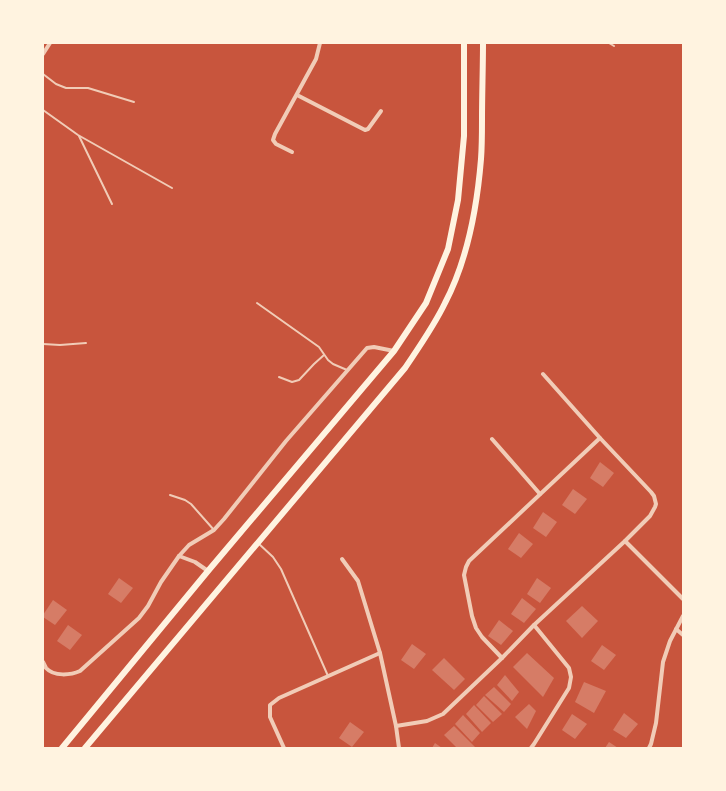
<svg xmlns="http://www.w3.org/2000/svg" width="726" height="791" font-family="Raleway,sans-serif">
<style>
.building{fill:#d67c66}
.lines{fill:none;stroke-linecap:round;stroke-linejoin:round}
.service{stroke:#f1ccb7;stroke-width:2}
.minor{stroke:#f1ccb7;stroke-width:4}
.secondary{stroke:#fff3e0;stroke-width:6}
</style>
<rect width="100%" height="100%" fill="#c8553d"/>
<!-- building -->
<g class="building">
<path d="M600,462L614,473L603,487L590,478Z"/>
<path d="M573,489L587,499L575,514L562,505Z"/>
<path d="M543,512L557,522L546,537L533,528Z"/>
<path d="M519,533L533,544L521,558L508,549Z"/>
<path d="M119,578L133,588L121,603L108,594Z"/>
<path d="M537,578L551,588L540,603L527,594Z"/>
<path d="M522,598L536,609L524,623L511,614Z"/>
<path d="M53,600L67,610L55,625L43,617V615Z"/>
<path d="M582,606L598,621L582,638L566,621Z"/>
<path d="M499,620L513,631L501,645L488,636Z"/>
<path d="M68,625L82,635L70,650L57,641Z"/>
<path d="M412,644L426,654L414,669L401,660Z"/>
<path d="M602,645L616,655L604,670L591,661Z"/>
<path d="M527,653L554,678L543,697L513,667Z"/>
<path d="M444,658L465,679L454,690L432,670Z"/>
<path d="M505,675L519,692L512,701L497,685Z"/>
<path d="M584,682L606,691L594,713L575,702Z"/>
<path d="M494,687L511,704L504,712L485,695Z"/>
<path d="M484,696L502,714L493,722L476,705Z"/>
<path d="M529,704L536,711L527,729L515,717Z"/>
<path d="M474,705L491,723L482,732L466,714Z"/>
<path d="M624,713L638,724L626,738L613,730Z"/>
<path d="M572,714L587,724L575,739L562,730Z"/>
<path d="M463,715L480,733L472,742L455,724Z"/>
<path d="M350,722L364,732L352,747L339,738Z"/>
<path d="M454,726L476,748H457L444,735Z"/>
<path d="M609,742L618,748H605Z"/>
<path d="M435,743L442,748H432Z"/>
</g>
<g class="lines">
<!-- service -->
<g class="service">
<path d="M609,43L614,46"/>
<path d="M43,74L56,84L66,88H88L134,102"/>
<path d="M43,110L78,135L172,188"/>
<path d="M79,136L112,204"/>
<path d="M257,303L319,347L328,360L333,364L347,370"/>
<path d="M43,344L60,345L86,343"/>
<path d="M279,377L292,382L299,380L314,364L324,355"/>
<path d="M170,495L185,500L191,504L214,530"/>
<path d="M258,543L273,557L281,569L328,676"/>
</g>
<!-- minor -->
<g class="minor">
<path d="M43,54L50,43"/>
<path d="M297,95L365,130L368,129L381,111"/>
<path d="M292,152L276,144L273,140L275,134L316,59L320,43"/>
<path d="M492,439L540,494"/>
<path d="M625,541L683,599"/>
<path d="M179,556L195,562L208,571"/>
<path d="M342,559L358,581L380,653L396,726L399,748"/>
<path d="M676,629L683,635"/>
<path d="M502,658L482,637L476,628L472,616L464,575L466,567L469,561L600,438"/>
<path d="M43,662C44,664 45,666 46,668C54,677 71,675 80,671L139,618L148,606L161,582L179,556L189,545L214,530L224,519L286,441L367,348L374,347L394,351"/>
<path d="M396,726L427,721L443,714L502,658L534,625L625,541L650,516L655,507L656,504L654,496L651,492L600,438L543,374"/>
<path d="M284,748L270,717V705L279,698L380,653"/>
<path d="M531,748L534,744L569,688L571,677L569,668L534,625"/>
<path d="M649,748L651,744L656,723L663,662L670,641L683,616"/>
</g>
<!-- secondary -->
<g class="secondary">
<path d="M62,748L208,571L394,351L426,303L448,249L458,200L464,136V43"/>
<path d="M85,748L405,368C419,347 434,326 445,303C468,259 477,208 481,159C482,146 482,132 482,119C482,94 483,68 483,43"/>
</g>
</g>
<!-- border -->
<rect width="726" height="791" fill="none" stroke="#fff3e0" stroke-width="88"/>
</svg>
